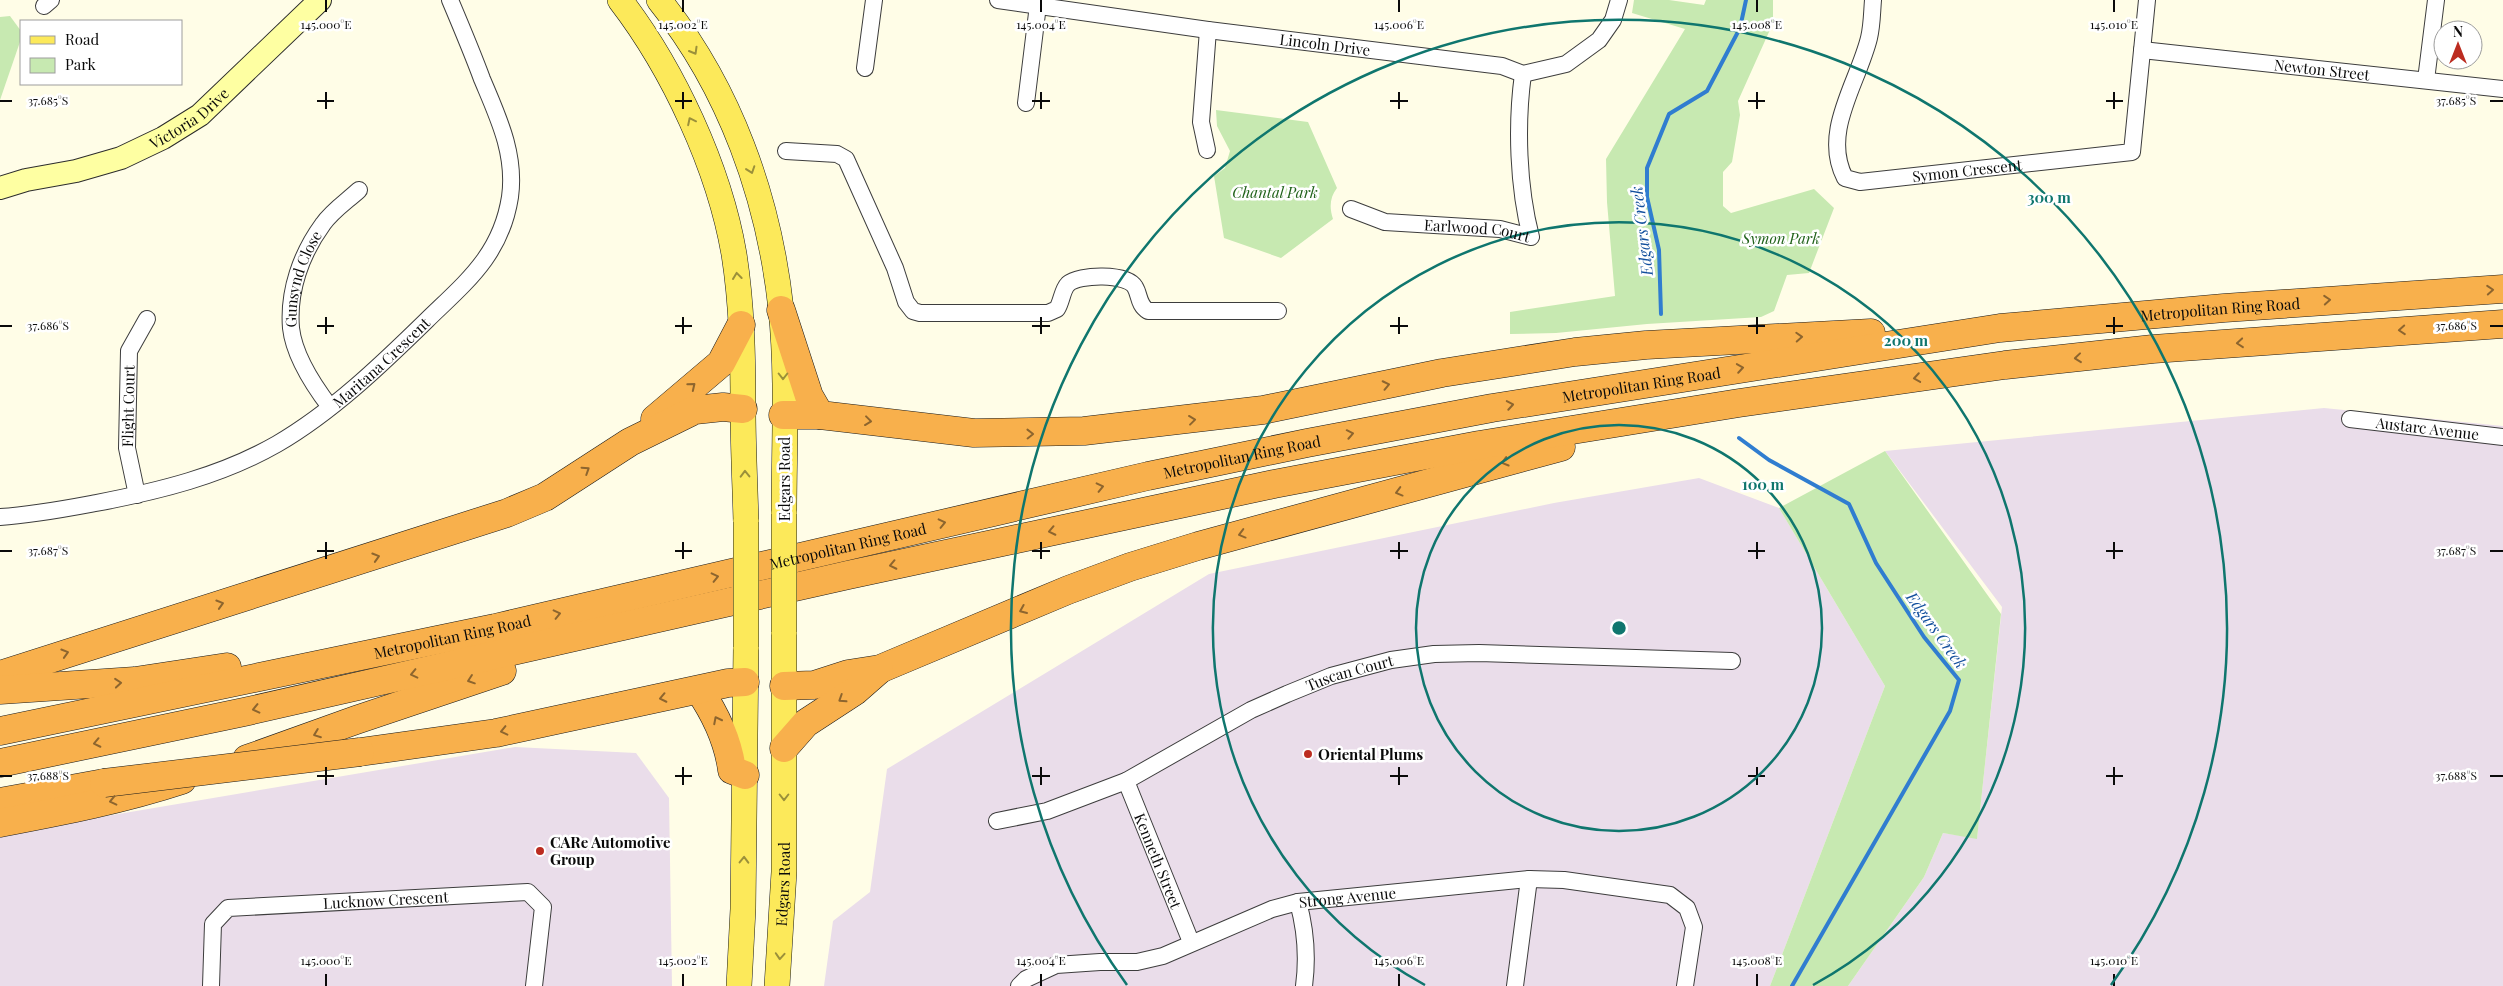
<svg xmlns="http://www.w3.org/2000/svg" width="2503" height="986" font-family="'Playfair Display',serif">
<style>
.industrial{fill:#eaddea}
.green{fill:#c7e9b1}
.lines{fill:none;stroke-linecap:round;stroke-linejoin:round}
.stream{stroke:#307dd0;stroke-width:4}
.street-casing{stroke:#3d3d3d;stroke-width:18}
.secondary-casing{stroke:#2c2c2c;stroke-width:24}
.primary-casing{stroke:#1b1b1b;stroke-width:26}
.highway-casing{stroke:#1b1b1b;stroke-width:29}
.street{stroke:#fff;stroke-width:16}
.secondary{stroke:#feffa2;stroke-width:22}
.primary{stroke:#fce95a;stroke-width:25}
.highway{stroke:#f8b04c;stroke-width:28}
.primary-bridge-casing{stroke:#1b1b1b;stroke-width:26;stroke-linecap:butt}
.highway-bridge-casing{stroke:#1b1b1b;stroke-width:29;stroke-linecap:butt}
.primary-bridge{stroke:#fce95a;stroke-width:25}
.highway-bridge{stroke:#f8b04c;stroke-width:28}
.oneway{stroke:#9b903a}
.oneway2{stroke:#8d652e}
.ticks{fill:none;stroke:#0a0a0a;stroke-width:2}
.ring{fill:none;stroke:#0f766e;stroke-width:2.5}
.poi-dot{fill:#bc2c20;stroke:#fff;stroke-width:2}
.labels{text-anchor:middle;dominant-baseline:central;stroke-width:5;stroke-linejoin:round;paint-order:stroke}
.street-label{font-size:15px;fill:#0a0a0a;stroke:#fff}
.park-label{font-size:15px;font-style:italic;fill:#20621a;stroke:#fff}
.poi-label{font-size:15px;font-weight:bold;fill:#0a0a0a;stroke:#fff;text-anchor:start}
.water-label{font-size:16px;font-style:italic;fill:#124f9d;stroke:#fff}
.ticks-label{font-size:12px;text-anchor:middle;fill:#0a0a0a;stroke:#fff;stroke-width:5;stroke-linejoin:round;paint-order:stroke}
.centre{fill:#0f766e;stroke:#fff;stroke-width:2.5}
.ring-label{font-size:15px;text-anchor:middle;font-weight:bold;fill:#0f766e;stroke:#fff;stroke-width:5;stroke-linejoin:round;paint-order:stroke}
</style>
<rect width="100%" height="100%" fill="#fffde7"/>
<!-- industrial -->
<g class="industrial">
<path d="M2324,408L2503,426V986H1848L1924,877L1943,833L1977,838L2002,607L1885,451Z"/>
<path d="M1699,478L1779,508L1885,686L1770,986H824L833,921L870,892L887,769L1209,574L1554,503Z"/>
<path d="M515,747L636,753L669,798L672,986H0V834Z"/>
</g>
<!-- green -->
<g class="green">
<path d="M1634,0H1669L1704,5L1706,0H1773V23L1738,101L1740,115L1732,162L1723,172V206L1731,213L1814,189L1834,208L1809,273L1787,275L1774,311L1761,317L1647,324L1556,333L1510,334V312L1615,296L1607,202L1606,159L1685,29L1632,13Z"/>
<path d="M10,16L21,31V39L0,100V17Z"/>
<path d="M1216,110L1308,122L1337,188C1330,197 1329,207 1333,219L1281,258L1224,238L1214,176L1225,168L1230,151L1217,126Z"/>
<path d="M1885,451L2001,614L1977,839L1943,833L1924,877L1848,986H1770L1885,686L1779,508Z"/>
</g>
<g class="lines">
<!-- stream -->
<g class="stream">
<path d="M1661,314L1659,250L1647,197V168L1669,114L1707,91L1740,28L1746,0"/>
<path d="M1739,438L1769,460L1849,504L1876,563L1924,637L1959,680L1950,711L1792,986"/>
</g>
<defs>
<g id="street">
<path id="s1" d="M998,0L1208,30L1502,66L1523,74L1566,64L1599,40L1613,20L1619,0"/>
<path id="s2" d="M1873,0C1872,12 1872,26 1869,38C1858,83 1821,132 1845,178L1860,182L2132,152L2147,0"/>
<path d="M44,6L51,0"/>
<path id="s3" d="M2142,50L2503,89"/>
<path d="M865,68L874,0"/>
<path d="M2426,80L2436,0"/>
<path d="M1026,103L1038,5"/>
<path d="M1207,150L1201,122L1208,30"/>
<path d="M786,151L837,154L846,159L895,268L906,302L913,311L920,313H1048L1057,309C1062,301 1062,290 1068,284C1079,274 1127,273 1135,287C1140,295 1138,305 1148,311H1278"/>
<path id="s4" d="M1351,209L1385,222L1500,229L1531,237C1518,187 1516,125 1523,74"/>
<path id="s5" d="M330,407C314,386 294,355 291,328C288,291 301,254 323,224C332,211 347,201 359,190"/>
<path id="s6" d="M2350,419L2503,437"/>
<path id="s7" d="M137,495L127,448L129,351L147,319"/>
<path id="s8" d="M0,517C33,515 64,509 96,503C159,491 221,476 277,444C332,412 381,365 427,320C466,282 501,255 510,197C516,154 498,117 482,79C472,52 461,26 450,0"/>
<path id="s9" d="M1126,781L1191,942"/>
<path id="s10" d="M997,821L1047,811L1126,781L1251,710L1287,694L1331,676L1391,660L1434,654L1479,653L1732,661"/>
<path d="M1298,902C1306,931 1308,956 1304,986"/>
<path id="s11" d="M211,986L213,924L228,908L528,892L543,907L534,986"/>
<path id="s12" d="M1019,986L1026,979L1056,965L1100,962H1137L1163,956L1272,909L1298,902L1529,879L1564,880L1670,895L1687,908L1694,927L1685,986"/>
<path d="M1515,986L1529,879"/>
</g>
<g id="secondary">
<path id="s13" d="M0,188L26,180L76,171L121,158L163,138L200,115L320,0"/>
</g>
<g id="primary">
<path d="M620,0C673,69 719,167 734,254C742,305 743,357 743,409C743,446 745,484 746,522"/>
<path d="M659,0C730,88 769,198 781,309C788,376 784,446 784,514"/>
<path d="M739,986L743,909L746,647"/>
<path id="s14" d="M777,986L784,872V632"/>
</g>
<g id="highway">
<path d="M781,310L809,396L820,415"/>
<path d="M783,415H820L974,433L1084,431L1263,410L1442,373L1575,352L1646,345L1871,333"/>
<path d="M655,419L721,363L741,325"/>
<path d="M0,675L507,513L545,497L630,442L695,410L723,407L743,409"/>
<path d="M784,686L814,685L848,674L880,669L1068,590L1130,567L1198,546L1561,447"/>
<path d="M0,690L135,681L227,667"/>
<path d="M699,690C716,715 728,740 732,770L745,775"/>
<path id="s15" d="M0,731L495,628L1148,476L1307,443L1492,408L2000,328L2224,308L2503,289"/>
<path d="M784,748L806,723L855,691L879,670"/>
<path d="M360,752L496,733L728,683L745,682"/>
<path d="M247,759L356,720L502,671"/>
<path d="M0,763L244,712L848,575L1274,484L1479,445L1739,403L2005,365L2153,349L2503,324"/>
<path d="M0,802L104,783"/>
<path d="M0,823C63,811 121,800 182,780"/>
</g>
</defs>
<!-- street casing -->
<use href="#street" class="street-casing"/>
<!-- secondary casing -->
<use href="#secondary" class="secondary-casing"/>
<!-- primary casing -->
<use href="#primary" class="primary-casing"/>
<!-- highway casing -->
<use href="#highway" class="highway-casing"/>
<!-- street -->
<use href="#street" class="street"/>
<!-- secondary -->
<use href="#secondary" class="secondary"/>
<!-- primary -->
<use href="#primary" class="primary"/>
<!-- highway -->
<use href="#highway" class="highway"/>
<defs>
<g id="primary-bridge">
<path d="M784,632V514"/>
<path d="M746,647V522"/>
</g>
<path id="highway-bridge" d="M104,783L360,752"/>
</defs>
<!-- primary-bridge casing -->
<use href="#primary-bridge" class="primary-bridge-casing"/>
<!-- highway-bridge casing -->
<use href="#highway-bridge" class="highway-bridge-casing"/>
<!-- primary-bridge -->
<use href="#primary-bridge" class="primary-bridge"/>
<!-- highway-bridge -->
<use href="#highway-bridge" class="highway-bridge"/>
</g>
<!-- one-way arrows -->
<defs><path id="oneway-chevron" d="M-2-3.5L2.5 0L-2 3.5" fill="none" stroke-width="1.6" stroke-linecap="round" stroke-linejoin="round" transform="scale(1.25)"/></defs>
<g class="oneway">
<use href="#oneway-chevron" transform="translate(694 51) rotate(60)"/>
<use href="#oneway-chevron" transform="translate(691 121) rotate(-116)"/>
<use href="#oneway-chevron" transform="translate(751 170) rotate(71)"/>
<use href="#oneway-chevron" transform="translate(737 276) rotate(-97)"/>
<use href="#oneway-chevron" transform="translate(783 376) rotate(90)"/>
<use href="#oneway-chevron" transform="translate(745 474) rotate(-91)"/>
<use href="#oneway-chevron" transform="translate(784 797) rotate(90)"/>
<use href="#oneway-chevron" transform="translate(744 860) rotate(-89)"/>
<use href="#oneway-chevron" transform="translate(780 956) rotate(94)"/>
</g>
<g class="oneway2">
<use href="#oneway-chevron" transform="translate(2490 290) rotate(-4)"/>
<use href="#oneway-chevron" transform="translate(2327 300) rotate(-4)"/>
<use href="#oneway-chevron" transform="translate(2402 330) rotate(176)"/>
<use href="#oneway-chevron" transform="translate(1799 337) rotate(-3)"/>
<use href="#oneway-chevron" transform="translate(2240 343) rotate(175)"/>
<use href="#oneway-chevron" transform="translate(2078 358) rotate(174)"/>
<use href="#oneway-chevron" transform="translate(1740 368) rotate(-9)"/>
<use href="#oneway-chevron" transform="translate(1917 378) rotate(171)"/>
<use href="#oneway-chevron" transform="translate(1386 385) rotate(-12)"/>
<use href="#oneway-chevron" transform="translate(692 386) rotate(-39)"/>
<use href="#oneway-chevron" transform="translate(1510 405) rotate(-10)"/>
<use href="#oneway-chevron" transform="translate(1192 420) rotate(-7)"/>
<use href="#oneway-chevron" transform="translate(868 421) rotate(7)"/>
<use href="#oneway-chevron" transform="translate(1030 434) rotate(-1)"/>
<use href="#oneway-chevron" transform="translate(1350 434) rotate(-11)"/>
<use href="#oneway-chevron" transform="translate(1505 462) rotate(164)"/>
<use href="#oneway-chevron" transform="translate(586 470) rotate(-33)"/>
<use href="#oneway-chevron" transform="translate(1100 487) rotate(-13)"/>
<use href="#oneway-chevron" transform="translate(1399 492) rotate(165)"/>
<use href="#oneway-chevron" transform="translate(942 523) rotate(-13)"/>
<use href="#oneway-chevron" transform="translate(1052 531) rotate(168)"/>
<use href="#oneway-chevron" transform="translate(1242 534) rotate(165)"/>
<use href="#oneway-chevron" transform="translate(376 557) rotate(-17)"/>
<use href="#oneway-chevron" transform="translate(893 565) rotate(168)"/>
<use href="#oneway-chevron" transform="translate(715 577) rotate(-13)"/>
<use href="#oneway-chevron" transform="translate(220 604) rotate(-17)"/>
<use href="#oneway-chevron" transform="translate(1023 610) rotate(157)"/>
<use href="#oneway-chevron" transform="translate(557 614) rotate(-13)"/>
<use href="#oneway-chevron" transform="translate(65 653) rotate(-17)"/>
<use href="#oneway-chevron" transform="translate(414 674) rotate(167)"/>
<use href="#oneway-chevron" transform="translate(471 680) rotate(161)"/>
<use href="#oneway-chevron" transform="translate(118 683) rotate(-5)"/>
<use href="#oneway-chevron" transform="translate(663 698) rotate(168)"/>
<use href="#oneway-chevron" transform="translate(842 699) rotate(147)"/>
<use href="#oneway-chevron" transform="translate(256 709) rotate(167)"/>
<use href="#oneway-chevron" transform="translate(717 720) rotate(-117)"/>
<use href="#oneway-chevron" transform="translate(504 731) rotate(167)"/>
<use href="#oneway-chevron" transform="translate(317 734) rotate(159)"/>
<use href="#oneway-chevron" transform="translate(97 743) rotate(168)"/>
<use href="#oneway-chevron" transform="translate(113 801) rotate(167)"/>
</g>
<!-- ticks -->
<path class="ticks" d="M326,0V12M683,0V12M1041,0V12M1399,0V12M1757,0V12M2114,0V12M326,92V109M683,92V109M1041,92V109M1399,92V109M1757,92V109M2114,92V109M0,101H12M317,101H334M675,101H692M1032,101H1050M1390,101H1408M1748,101H1765M2106,101H2123M2490,101H2503M326,317V334M683,317V334M1041,317V334M1399,317V334M1757,317V334M2114,317V334M0,326H12M317,326H334M675,326H692M1032,326H1050M1390,326H1408M1748,326H1765M2106,326H2123M2490,326H2503M326,542V559M683,542V559M1041,542V559M1399,542V559M1757,542V559M2114,542V559M0,551H12M317,551H334M675,551H692M1032,551H1050M1390,551H1408M1748,551H1765M2106,551H2123M2490,551H2503M326,767V785M683,767V785M1041,767V785M1399,767V785M1757,767V785M2114,767V785M0,776H12M317,776H334M675,776H692M1032,776H1050M1390,776H1408M1748,776H1765M2106,776H2123M2490,776H2503M326,974V986M683,974V986M1041,974V986M1399,974V986M1757,974V986M2114,974V986"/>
<!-- distance rings -->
<g class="ring">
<circle cx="1619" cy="628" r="203"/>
<path d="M1425 985A406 406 0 1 1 1813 985"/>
<path d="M1127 985A608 608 0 1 1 2111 985"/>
</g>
<!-- markers -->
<g class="poi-dot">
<circle cx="1308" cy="754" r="5"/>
<circle cx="540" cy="851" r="5"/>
</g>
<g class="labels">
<!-- street labels -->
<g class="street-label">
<text stroke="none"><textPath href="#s1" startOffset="330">Lincoln Drive</textPath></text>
<text stroke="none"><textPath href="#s3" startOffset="181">Newton Street</textPath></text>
<text stroke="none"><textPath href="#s13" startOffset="204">Victoria Drive</textPath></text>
<text stroke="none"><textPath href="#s2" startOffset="308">Symon Crescent</textPath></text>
<text stroke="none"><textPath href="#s4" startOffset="129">Earlwood Court</textPath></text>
<text stroke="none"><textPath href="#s5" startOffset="140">Gunsynd Close</textPath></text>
<text stroke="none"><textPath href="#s15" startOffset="2262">Metropolitan Ring Road</textPath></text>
<text stroke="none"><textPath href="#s8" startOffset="421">Maritana Crescent</textPath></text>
<text stroke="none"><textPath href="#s15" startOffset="1678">Metropolitan Ring Road</textPath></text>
<text stroke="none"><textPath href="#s7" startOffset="90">Flight Court</textPath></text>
<text stroke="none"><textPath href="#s6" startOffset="78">Austarc Avenue</textPath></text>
<text stroke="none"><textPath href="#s15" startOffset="1272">Metropolitan Ring Road</textPath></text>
<text transform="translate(784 479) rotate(-90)">Edgars Road</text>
<text stroke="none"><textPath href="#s15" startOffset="868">Metropolitan Ring Road</textPath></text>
<text stroke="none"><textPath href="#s15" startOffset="462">Metropolitan Ring Road</textPath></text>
<text stroke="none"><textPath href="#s10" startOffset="385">Tuscan Court</textPath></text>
<text stroke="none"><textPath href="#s9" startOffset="86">Kenneth Street</textPath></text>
<text stroke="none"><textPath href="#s14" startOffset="102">Edgars Road</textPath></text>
<text stroke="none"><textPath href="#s12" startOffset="346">Strong Avenue</textPath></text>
<text stroke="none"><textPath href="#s11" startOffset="242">Lucknow Crescent</textPath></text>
</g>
<!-- park labels -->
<g class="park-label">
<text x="1275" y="192">Chantal Park</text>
<text x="1781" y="238">Symon Park</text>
</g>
<!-- poi labels -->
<g class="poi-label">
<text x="1318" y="754">Oriental Plums</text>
<text x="550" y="842">CARe Automotive<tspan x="550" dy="17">Group</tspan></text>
</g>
<!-- water labels -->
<g class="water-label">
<text transform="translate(1641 231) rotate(-97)">Edgars Creek</text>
<text transform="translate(1937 630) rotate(54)">Edgars Creek</text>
</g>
</g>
<g class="ticks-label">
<text x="326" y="29">145.000°E</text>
<text x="683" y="29">145.002°E</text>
<text x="1041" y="29">145.004°E</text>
<text x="1399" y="29">145.006°E</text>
<text x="1757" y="29">145.008°E</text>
<text x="2114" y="29">145.010°E</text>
<text x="48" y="105">37.685°S</text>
<text x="2456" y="105">37.685°S</text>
<text x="48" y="330">37.686°S</text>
<text x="2456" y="330">37.686°S</text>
<text x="48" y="555">37.687°S</text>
<text x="2456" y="555">37.687°S</text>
<text x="48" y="780">37.688°S</text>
<text x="2456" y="780">37.688°S</text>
<text x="326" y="965">145.000°E</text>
<text x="683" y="965">145.002°E</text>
<text x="1041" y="965">145.004°E</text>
<text x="1399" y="965">145.006°E</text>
<text x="1757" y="965">145.008°E</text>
<text x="2114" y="965">145.010°E</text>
</g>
<circle cx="1619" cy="628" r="8" class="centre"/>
<g class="ring-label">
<text x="2049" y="203">300 m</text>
<text x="1906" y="346">200 m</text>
<text x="1763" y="490">100 m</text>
</g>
<!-- legend -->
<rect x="20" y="20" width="162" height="65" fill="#ffffff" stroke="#9d9d9d"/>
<rect x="30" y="36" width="25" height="8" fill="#fce95a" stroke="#9d9d9d"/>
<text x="65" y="45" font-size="15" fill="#0a0a0a">Road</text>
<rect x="30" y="58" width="25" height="15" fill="#c7e9b1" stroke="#9d9d9d"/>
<text x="65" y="70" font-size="15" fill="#0a0a0a">Park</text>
<!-- north arrow -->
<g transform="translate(2458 45)"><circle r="24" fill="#ffffff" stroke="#9d9d9d"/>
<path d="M0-4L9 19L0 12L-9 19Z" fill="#bc2c20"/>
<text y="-8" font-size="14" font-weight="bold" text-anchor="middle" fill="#0a0a0a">N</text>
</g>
</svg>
